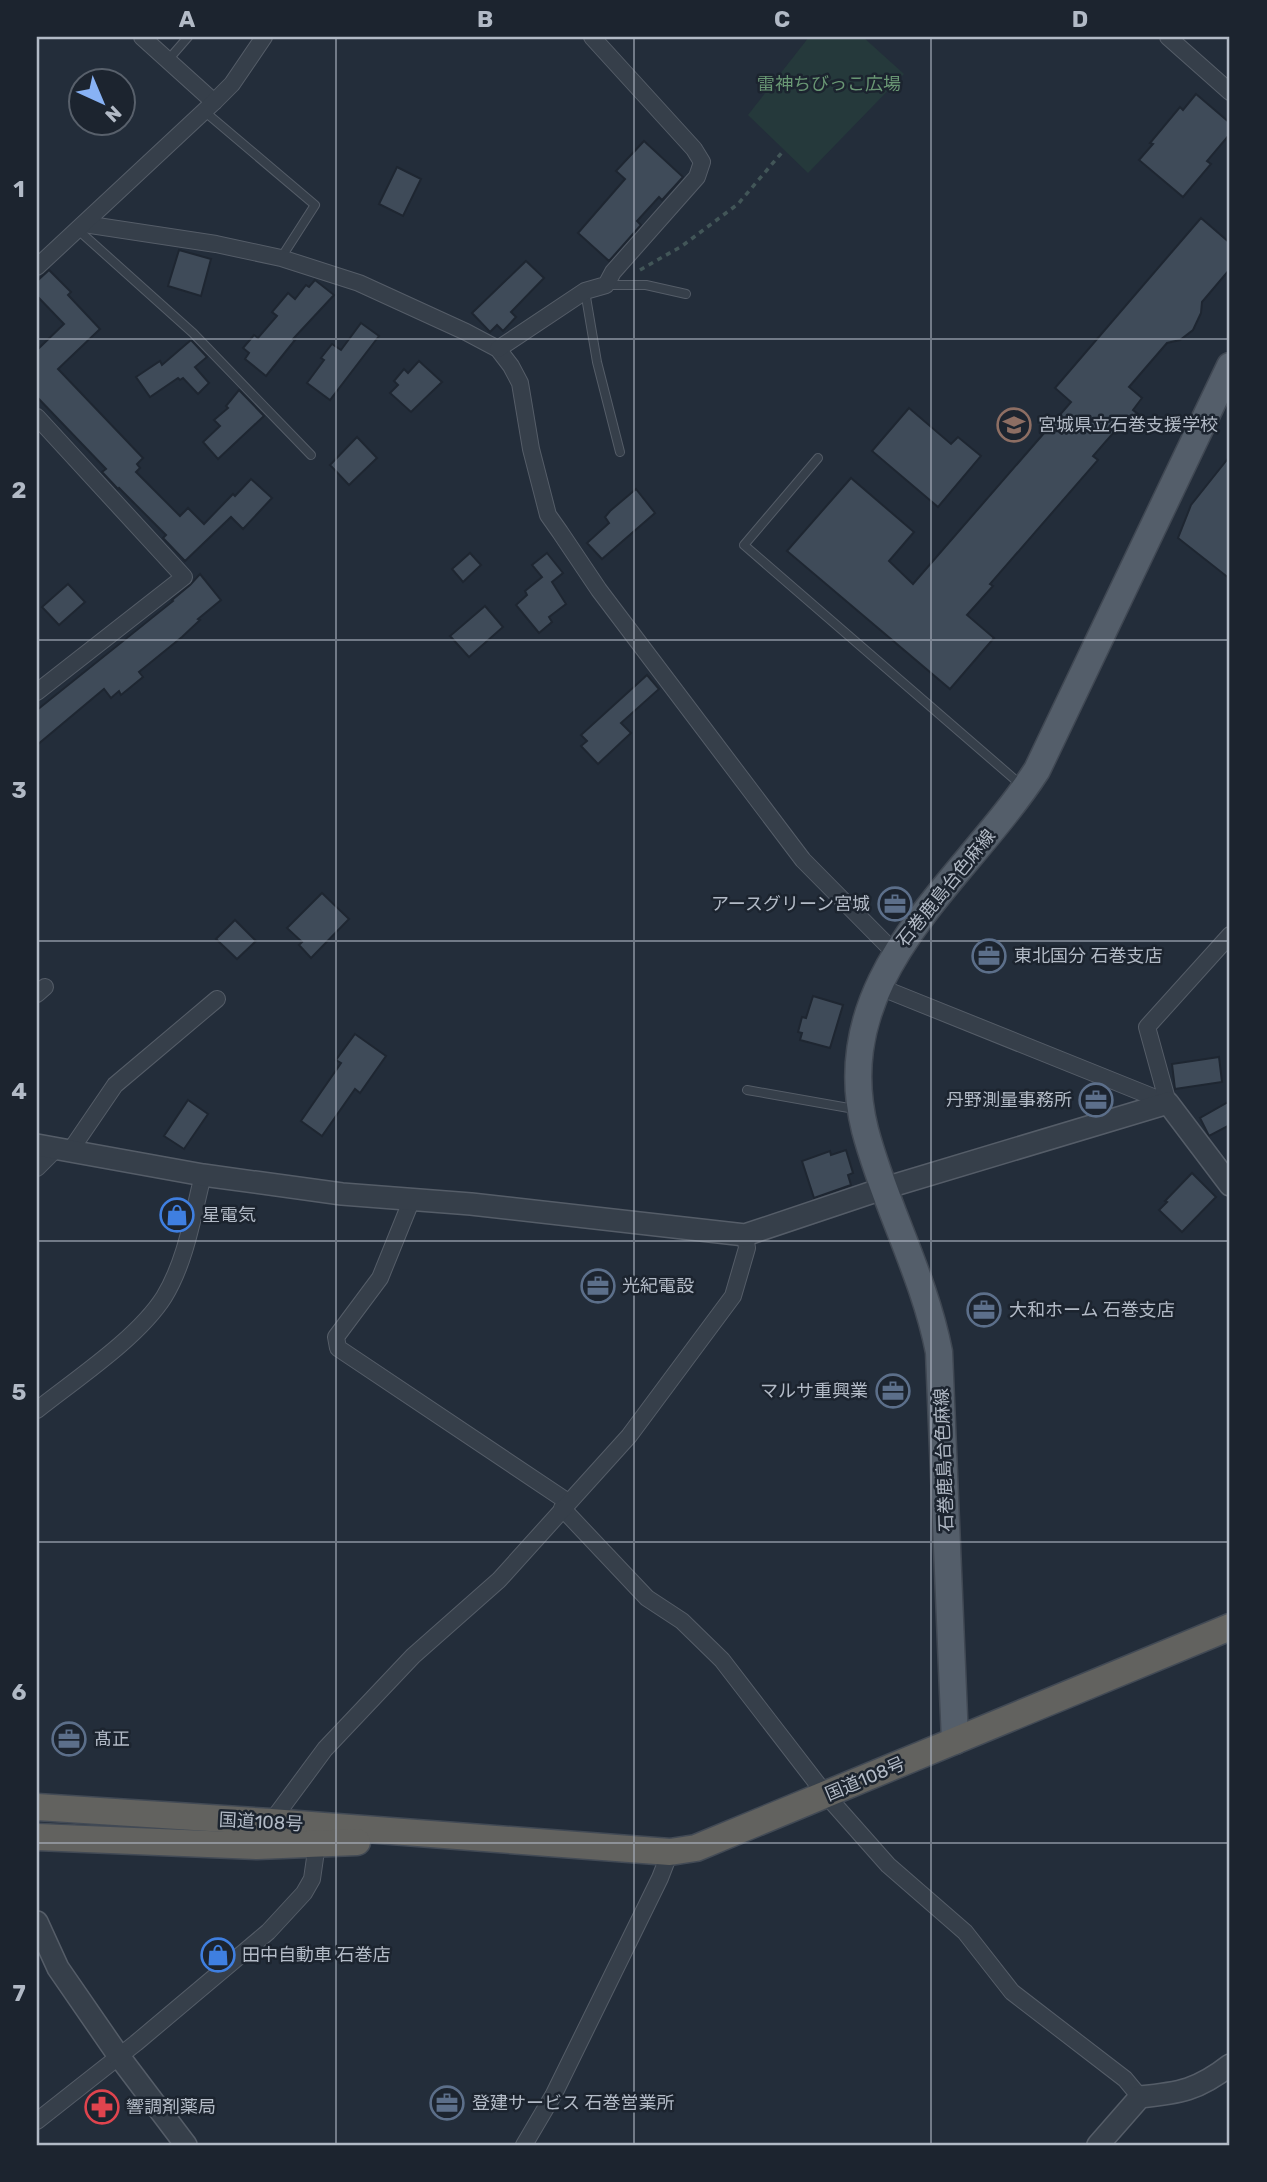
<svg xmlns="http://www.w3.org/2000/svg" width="1267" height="2182" font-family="Rubik,'Noto Sans JP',sans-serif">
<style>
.green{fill:#25393b}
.building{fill:#3f4b59;stroke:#1e2631;stroke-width:2}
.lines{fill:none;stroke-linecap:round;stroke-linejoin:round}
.service-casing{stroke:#555d68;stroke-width:10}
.minor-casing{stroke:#555d68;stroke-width:18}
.tertiary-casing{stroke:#555d68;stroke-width:24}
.primary-casing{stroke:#404853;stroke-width:29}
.trunk-casing{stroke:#424a55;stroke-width:29}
.path{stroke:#425658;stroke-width:3.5;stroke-dasharray:5 5;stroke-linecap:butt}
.service{stroke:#363f4a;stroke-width:8}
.minor{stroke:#363f4a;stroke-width:16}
.tertiary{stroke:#363f4a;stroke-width:21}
.primary{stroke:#545e6a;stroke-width:26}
.trunk{stroke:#62625f;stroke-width:26}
.grid{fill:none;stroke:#b2bac6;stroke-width:2;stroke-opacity:0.55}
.labels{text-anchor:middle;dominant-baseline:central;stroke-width:5;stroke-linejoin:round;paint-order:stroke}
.park-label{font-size:18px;fill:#699774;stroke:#1c242f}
.poi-label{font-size:18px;fill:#b2bac6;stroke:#1c242f;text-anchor:start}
.street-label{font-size:18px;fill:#b2bac6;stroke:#1c242f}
.neatline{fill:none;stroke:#b2bac6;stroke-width:2.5}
.grid-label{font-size:23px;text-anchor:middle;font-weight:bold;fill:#b2bac6}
</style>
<rect width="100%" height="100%" fill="#232d3a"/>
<!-- green -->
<path class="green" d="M809,37H863L904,74L808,173L748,115Z"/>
<!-- building -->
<g class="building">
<path d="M1196,94L1230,123V134L1207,161L1211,164L1183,197L1139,160L1153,144L1150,143L1180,107L1183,110Z"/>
<path d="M644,141L683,177L662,200L659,197L637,221L641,225L609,261L578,233L625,179L616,171Z"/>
<path d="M397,167L421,179L403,216L379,204Z"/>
<path d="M1201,218L1230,243V269L1202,302L1201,313L1193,330L1180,340L1167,343L1129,387L1142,398L1133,410L1138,414L1127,427L1122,423L1093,456L1098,460L990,584L993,586L967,615L994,638L950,689L787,551L851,478L914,532L889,561L913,584L1071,402L1055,388Z"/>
<path d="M179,250L211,259L201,296L168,286Z"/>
<path d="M526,261L544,278L511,312L516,317L503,331L497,325L490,332L472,313Z"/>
<path d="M49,270L71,292L68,295L100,329L58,369L143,458L137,464L140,468L136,472L180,516L188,508L204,524L233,494L235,496L251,479L272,498L243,529L231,517L185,561L163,538L166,535L119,488L118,489L102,472L106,469L37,397V350L64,324L37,296V281Z"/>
<path d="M315,280L334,295L293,339L295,340L266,376L245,359L249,353L243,348L254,335L258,338L277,316L272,312L288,293L295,299L306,285L309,287Z"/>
<path d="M361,323L379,336L330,400L307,383L324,360L321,358L332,344L341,350Z"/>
<path d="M191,340L207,357L195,367L209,383L198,394L183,378L180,380L178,378L150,397L136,377L160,361L162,365Z"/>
<path d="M419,361L442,382L411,412L390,393L398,385L394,381L404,369L408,373Z"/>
<path d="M239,390L264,416L218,459L203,442L220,426L214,420L228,408L226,406Z"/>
<path d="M909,408L951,444L958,437L981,456L938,507L872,451Z"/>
<path d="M357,437L377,458L349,485L330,465Z"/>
<path d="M1230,456V579L1178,538L1191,505Z"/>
<path d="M636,489L655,513L602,559L587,543L609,523L605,517L610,511Z"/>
<path d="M470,553L481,565L463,582L452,569Z"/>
<path d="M547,553L563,573L552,582L566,604L549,617L552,622L539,633L516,605L527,595L525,591L542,577L532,565Z"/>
<path d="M200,574L221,600L198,619L200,620L182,637L139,672L143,677L121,695L119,691L111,698L104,689L37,745V710L173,601L172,600L190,585Z"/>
<path d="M68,584L85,602L59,625L42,607Z"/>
<path d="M485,606L503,627L469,657L450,636Z"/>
<path d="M647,675L659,689L621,723L631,733L598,764L581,746L587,741L581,735Z"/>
<path d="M322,893L349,919L311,958L299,945L302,942L287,928Z"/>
<path d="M235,920L256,941L237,959L216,939Z"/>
<path d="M813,996L843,1005L830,1048L800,1040L802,1033L798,1032L802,1017L806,1018Z"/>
<path d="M355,1034L386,1056L360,1093L355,1089L322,1136L301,1121L341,1063L336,1060Z"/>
<path d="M1219,1057L1222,1082L1175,1089L1172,1064Z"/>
<path d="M188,1100L208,1114L184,1149L164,1136Z"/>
<path d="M1230,1101V1125L1209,1136L1200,1118Z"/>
<path d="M846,1150L853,1173L848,1175L851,1185L814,1198L802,1161L830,1151L831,1155Z"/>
<path d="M1192,1173L1216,1197L1182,1232L1159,1210L1167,1202L1165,1201Z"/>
</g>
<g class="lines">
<defs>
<g id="service">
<path d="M168,60L188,37"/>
<path d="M204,111L315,205L281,258"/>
<path d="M77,229L193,333L311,455"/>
<path d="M606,285H646L686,294"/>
<path d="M585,291L597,362L620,452"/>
<path d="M818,458L744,545L1020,784"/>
<path d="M747,1090L860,1110"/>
</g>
<g id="minor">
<path d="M142,37L214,102"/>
<path d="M1168,37L1230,92"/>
<path d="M84,224L216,244L281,258L359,283L466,332L498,349L511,366L520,383L531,449L548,515L560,532L599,590L803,860L895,953"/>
<path d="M37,267L214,102L232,84L264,37"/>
<path d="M498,349L585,291L606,285L613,272L697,177L702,162L694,149L592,37"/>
<path d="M37,417L184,577L37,692"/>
<path d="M877,986L1168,1103"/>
<path d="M37,994L45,987"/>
<path d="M1168,1103L1147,1027L1230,935"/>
<path d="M70,1151L115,1085L217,999"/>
<path d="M37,1168L56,1149"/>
<path d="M412,1199L380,1278L336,1337L338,1348L568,1502"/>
<path d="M37,1410C76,1379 138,1338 164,1297C186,1261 193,1215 203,1175"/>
<path d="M562,1508L647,1598L682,1621L722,1660L826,1795L888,1865L965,1932L1012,1992L1125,2079L1140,2097"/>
<path d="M271,1822L325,1749L413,1656L499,1580L629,1436L733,1296L747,1248L745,1235"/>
<path d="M37,2121L136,2043L268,1932L304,1893L312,1879L317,1844"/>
<path d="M524,2145L554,2094L660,1878L670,1852"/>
</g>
<g id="tertiary">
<path d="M37,1145L203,1175L342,1194L471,1204L745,1235L885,1188L1168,1103L1230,1185"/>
<path d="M37,1922L58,1968L118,2055L186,2145"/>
<path d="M1098,2145L1140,2097C1180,2093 1198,2090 1230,2065"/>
</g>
<path id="primary" d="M955,1741L939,1352C924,1275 885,1206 865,1130C826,975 963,884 1037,770L1230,366"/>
<g id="trunk">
<path d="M37,1807L271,1822L643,1850L670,1852L696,1848L1230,1627"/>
<path d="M37,1837L257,1846L357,1842"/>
</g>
</defs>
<!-- service casing -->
<use href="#service" class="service-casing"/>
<!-- minor casing -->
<use href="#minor" class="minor-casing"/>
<!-- tertiary casing -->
<use href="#tertiary" class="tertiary-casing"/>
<!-- primary casing -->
<use href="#primary" class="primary-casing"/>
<!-- trunk casing -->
<use href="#trunk" class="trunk-casing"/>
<!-- path -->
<path class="path" d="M640,270L682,246L738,204L784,150"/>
<!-- service -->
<use href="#service" class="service"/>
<!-- minor -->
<use href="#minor" class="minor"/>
<!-- tertiary -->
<use href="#tertiary" class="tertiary"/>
<!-- primary -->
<use href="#primary" class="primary"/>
<!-- trunk -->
<use href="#trunk" class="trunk"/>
</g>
<!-- grid -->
<path class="grid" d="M336,37V2145M634,37V2145M931,37V2145M37,339H1230M37,640H1230M37,941H1230M37,1241H1230M37,1542H1230M37,1843H1230"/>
<!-- icons -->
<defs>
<symbol id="school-ring" viewBox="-11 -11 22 22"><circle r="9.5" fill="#1c242f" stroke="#8d6e63" stroke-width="1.5"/><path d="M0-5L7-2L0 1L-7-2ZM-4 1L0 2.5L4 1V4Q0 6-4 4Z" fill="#8d6e63"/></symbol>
<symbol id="office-ring" viewBox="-11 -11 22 22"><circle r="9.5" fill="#1c242f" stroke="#5c6f8a" stroke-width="1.5"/><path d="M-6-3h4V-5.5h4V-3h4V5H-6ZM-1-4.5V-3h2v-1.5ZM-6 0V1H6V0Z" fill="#5c6f8a"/></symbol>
<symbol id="shop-ring" viewBox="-11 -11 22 22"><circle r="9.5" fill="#1c242f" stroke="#3f7fe0" stroke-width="1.5"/><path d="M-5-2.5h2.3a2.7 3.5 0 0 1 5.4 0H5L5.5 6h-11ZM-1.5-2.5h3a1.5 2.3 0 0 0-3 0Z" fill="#3f7fe0"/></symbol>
<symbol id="pharmacy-ring" viewBox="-11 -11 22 22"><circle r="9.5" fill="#1c242f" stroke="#e0444e" stroke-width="1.5"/><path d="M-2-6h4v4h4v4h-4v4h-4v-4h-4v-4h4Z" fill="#e0444e"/></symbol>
</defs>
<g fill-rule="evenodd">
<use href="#school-ring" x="995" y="406" width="38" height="38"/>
<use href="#office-ring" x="876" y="885" width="38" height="38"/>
<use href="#office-ring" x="970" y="937" width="38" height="38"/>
<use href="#office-ring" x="1077" y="1081" width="38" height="38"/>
<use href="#shop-ring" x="158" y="1196" width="38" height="38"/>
<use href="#office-ring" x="579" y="1267" width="38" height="38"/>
<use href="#office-ring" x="965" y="1291" width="38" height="38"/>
<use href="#office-ring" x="874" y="1372" width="38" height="38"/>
<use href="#office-ring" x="50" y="1720" width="38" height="38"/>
<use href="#shop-ring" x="199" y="1936" width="38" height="38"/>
<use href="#office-ring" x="428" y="2084" width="38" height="38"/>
<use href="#pharmacy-ring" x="83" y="2088" width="38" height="38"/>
</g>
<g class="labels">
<!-- park labels -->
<g class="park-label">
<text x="829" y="84">雷神ちびっこ広場</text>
</g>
<!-- poi labels -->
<g class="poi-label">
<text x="1038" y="425">宮城県立石巻支援学校</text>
<text x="870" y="904" text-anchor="end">アースグリーン宮城</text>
<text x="1014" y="956">東北国分 石巻支店</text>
<text x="1072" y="1100" text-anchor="end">丹野測量事務所</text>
<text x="202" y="1215">星電気</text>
<text x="622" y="1286">光紀電設</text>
<text x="1009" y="1310">大和ホーム 石巻支店</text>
<text x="868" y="1391" text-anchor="end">マルサ重興業</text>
<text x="94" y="1739">髙正</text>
<text x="242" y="1955">田中自動車 石巻店</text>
<text x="472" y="2103">登建サービス 石巻営業所</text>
<text x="126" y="2107">響調剤薬局</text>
</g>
<!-- street labels -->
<g class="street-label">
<text transform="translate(946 888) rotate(-51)">石巻鹿島台色麻線</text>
<text transform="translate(944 1460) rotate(-92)">石巻鹿島台色麻線</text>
<text transform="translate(865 1779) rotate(-23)">国道108号</text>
<text transform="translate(261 1822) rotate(3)">国道108号</text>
</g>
</g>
<!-- border -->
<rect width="1267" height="2182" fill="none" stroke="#1c242f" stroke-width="77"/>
<!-- north arrow -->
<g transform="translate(102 102) rotate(136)"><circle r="33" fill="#1c242f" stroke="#58606b" stroke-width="2"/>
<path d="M0-5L12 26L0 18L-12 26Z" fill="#88b2f5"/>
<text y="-10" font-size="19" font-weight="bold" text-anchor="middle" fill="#b2bac6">N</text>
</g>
<rect x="38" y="38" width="1190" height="2106" class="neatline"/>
<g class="grid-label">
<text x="187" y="27">A</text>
<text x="485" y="27">B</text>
<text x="782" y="27">C</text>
<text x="1080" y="27">D</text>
<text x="19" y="197">1</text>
<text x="19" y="498">2</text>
<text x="19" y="798">3</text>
<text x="19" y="1099">4</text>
<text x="19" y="1400">5</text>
<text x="19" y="1700">6</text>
<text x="19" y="2001">7</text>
</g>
</svg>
